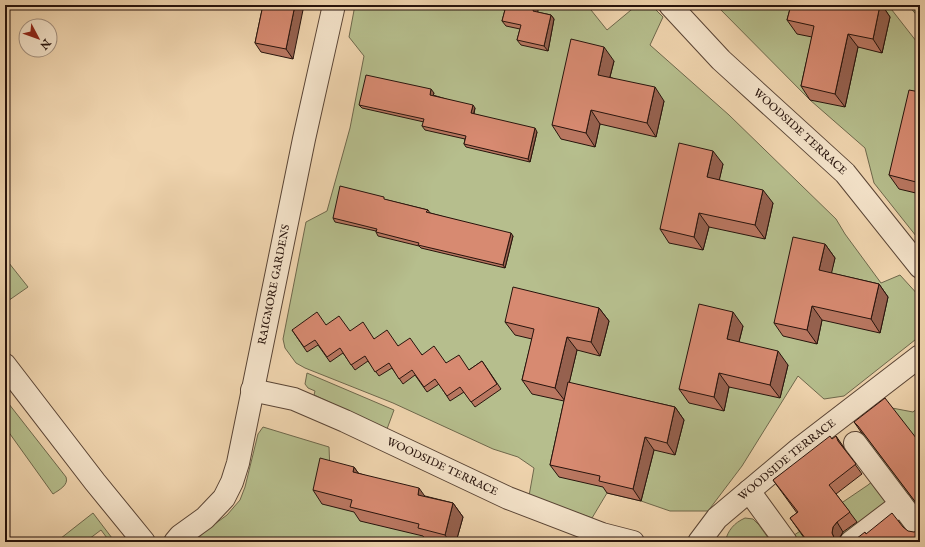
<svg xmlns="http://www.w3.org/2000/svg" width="925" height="547" font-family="'IM FELL English',serif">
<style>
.green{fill:#b6be8d;stroke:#6e684c}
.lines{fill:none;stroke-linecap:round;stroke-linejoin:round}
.minor-casing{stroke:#594435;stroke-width:24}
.minor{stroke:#f5e4cb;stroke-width:22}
.wall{fill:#b97761;stroke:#27130c}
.shaded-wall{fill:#96614f;stroke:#27130c}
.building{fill:#d78a71;stroke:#27130c}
.labels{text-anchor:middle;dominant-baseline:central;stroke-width:3.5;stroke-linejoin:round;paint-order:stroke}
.street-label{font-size:11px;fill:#27130c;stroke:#f5e4cb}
</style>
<rect width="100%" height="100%" fill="#f0d5af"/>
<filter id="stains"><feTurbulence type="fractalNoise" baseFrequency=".005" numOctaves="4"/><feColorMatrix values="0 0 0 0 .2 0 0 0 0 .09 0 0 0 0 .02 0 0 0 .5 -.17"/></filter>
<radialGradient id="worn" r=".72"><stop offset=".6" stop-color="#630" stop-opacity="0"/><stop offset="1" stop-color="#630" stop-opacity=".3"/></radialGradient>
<!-- green -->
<g class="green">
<path d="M355,5H587L607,30L637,5H651L663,17L650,45L729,115L836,219L845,234L881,283L900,275L920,297V336L844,396L824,399L798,376L742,466L708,511H670L641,501L607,493L592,518L529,496L534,468L518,457L493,449L393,403L305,368L296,363L285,348L283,339L306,222L327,211L350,128L364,56L349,37Z"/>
<path d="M716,5H888L920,46V241L874,183L865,148L810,100Z"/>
<path d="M908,5H920V19Z"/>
<path d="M5,258L28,287L5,303Z"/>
<path d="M307,373L394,410L387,429L314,395L315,391L308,388L305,384Z"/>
<path d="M5,399L66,477C69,485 59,490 53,494L5,427Z"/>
<path d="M920,406V542H784L868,485L887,469L859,433L892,408L913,412Z"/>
<path d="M263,427L329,447L330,472L362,514L429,534L428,542H196L200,536L208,529L227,515L240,500L245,487L258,434Z"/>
<path d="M93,513L115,542H110L101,530L85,542H56Z"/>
<path d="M745,518L753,519L759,525L771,542H725C728,530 734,523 745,518Z"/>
</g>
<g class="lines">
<defs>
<g id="minor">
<path id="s1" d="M670,5L721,60L845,173L920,267"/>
<path d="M5,365L95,482L144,542"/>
<path id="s2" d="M252,390L294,399L345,421L508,498L602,534L633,542"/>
<path d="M855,443L920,529"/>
<path d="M749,491L786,542"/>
<path id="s3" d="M175,542L180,536L205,518L224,498L232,482L238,463L304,139L334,5"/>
<path id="s4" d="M699,542L717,518L799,449L920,356"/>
<path d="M851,542L901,504"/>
</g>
</defs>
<!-- minor casing -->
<use href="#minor" class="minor-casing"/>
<!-- minor -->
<use href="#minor" class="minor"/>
</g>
<!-- wall -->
<g class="wall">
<path d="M263,5L293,59L261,52L255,43Z"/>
<path d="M488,5H539L537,12L551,15L554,19L548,51L521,45L517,40L520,29L506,26L502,21L505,10L489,6Z"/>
<path d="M791,5H882L890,17L882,53L858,47L845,107L810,100L801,86L812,37L797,34L787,20Z"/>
<path d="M614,61L610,77L664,101L656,137L600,124L595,147L561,139L552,125Z"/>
<path d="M920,92V194L899,189L889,175Z"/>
<path d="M434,93L433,95L475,108L474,114L537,132L530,162L466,147L464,144L465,139L425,130L422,126L424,122L362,108L359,105Z"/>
<path d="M723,164L719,180L773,203L765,239L709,227L703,250L669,243L660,229Z"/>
<path d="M387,200L428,210L430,213L513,236L505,268L421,248L419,246L378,236L376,232V231L335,222L333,218Z"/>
<path d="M825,244L835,258L831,273L879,284L888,297L880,333L822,320L817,344L783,336L774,323Z"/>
<path d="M599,308L609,321L600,356L577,350L569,383L675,407L684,420L675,455L654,450L641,501L607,493L603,487L559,477L550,465L564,401L532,394L522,380L532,339L515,335L505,322Z"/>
<path d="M326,325L350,331L398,346L446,363L469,370L482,361L501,389L475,407L464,392L450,401L439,384L427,392L415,375L403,384L392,368L379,376L368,361L355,370L343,353L330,362L318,345L307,352L292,330Z"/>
<path d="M743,326L739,342L788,365L780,398L729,387L724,411L689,403L679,389Z"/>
<path d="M854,422L920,443V508L865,435L861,432Z"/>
<path d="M832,439L843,446L844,449L862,474L836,494L857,522L843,532L840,537L839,542H807L790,518L797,513L773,480Z"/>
<path d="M354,467L358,473L425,496L453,503L463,517L456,542H427L423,536L360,521L354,512L322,504L313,490Z"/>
</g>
<!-- shaded-wall -->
<g class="shaded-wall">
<path d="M295,5H304L293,59L286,49Z"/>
<path d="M535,5H539L537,16L533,11Z"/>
<path d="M880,5H882L890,17L882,53L873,39Z"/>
<path d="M551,15L554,19L548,51L544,46Z"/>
<path d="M848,34L858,47L845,107L835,94Z"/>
<path d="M604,47L614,61L607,88L598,75Z"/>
<path d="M655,87L664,101L656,137L647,123Z"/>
<path d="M431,89L434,93L432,98L430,95Z"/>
<path d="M473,105L475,108L473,116L471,113Z"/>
<path d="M591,110L600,124L595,147L586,133Z"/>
<path d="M535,128L537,132L530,162L528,159Z"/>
<path d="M713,151L723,164L717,190L707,177Z"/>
<path d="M763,190L773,203L765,239L755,225Z"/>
<path d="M699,213L709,227L703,250L694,237Z"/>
<path d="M511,233L513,236L505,268L503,265Z"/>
<path d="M825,244L835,258L829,284L819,270Z"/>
<path d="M879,284L888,297L880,333L871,319Z"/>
<path d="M812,306L822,320L817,344L807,330Z"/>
<path d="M599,308L609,321L600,356L591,342Z"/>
<path d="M733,312L743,326L736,353L727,339Z"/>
<path d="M567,337L577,350L565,401L555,388Z"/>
<path d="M778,351L788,365L780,398L770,385Z"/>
<path d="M719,373L729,387L724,411L714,397Z"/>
<path d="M675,407L684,420L675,455L667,443Z"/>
<path d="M836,436L843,446L845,451L838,441Z"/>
<path d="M645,437L654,450L641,501L633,489Z"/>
<path d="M354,467L364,481L353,472Z"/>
<path d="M419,488L429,502L418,495Z"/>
<path d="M453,503L463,517L456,542H450L445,535Z"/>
<path d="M837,522L843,532L840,537L839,542H836L832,533L833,527Z"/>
</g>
<!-- building -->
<g class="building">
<path d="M263,5H295L286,49L255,43Z"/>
<path d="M500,5H535L533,11L551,15L544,46L517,40L521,25L502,21L506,6Z"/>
<path d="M791,5H880L873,39L848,34L835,94L801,86L814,26L787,20Z"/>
<path d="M571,39L604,47L598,75L655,87L647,123L591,110L586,133L552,125Z"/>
<path d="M366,75L431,89L430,95L473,105L471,113L535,128L528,159L464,144L466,136L422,126L424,119L359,105Z"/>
<path d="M909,90L920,92V183L889,175Z"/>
<path d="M679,143L713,151L707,177L763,190L755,225L699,213L694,237L660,229Z"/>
<path d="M340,186L384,197V199L428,210L426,212L511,233L503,265L418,245L419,243L376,232L377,229L333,218Z"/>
<path d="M793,237L825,244L819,270L879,284L871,319L812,306L807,330L774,323Z"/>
<path d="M513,287L599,308L591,342L567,337L555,388L522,380L534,329L505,322Z"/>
<path d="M699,304L733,312L727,339L778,351L770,385L719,373L714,397L679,389Z"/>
<path d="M317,312L326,325L339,316L350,331L363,322L374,339L387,330L398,346L410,338L422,355L434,346L446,363L459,355L469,370L482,361L497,384L471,402L460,387L447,396L435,379L424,387L412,370L399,379L389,363L375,372L365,356L351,365L340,348L327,357L315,340L304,347L292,330Z"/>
<path d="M568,382L675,407L667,443L645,437L633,489L599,481L600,476L550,465Z"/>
<path d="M885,398L920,443V508L858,426L854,422Z"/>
<path d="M830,436L832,439L836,436L838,441L856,464L829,485L850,512L837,522L833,527L832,533L835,540L837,542H808L790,518L798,512L773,480Z"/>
<path d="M320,458L354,467L353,472L419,488L418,495L453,503L445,535L418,528L419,524L350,507L352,500L313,490Z"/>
<path d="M892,513L903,527L908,531L914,532L920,530V542H852L865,532L866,534Z"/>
</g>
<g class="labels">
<!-- street labels -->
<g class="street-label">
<text stroke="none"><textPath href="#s1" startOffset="182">WOODSIDE TERRACE</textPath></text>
<text stroke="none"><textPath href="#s3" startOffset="286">RAIGMORE GARDENS</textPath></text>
<text stroke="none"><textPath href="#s4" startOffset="121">WOODSIDE TERRACE</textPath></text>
<text stroke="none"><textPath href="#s2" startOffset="206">WOODSIDE TERRACE</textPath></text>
</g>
</g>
<!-- margin -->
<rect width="925" height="547" fill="none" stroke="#f0d5af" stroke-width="20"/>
<rect x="6" y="6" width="913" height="535" fill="none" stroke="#27130c" stroke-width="2"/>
<rect x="10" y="10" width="905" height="527" fill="none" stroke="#27130c"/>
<!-- north arrow -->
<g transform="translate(38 38) rotate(131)"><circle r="19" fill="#f5e4cb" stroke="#a3907f"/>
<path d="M0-3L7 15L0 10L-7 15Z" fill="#8f2418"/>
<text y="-6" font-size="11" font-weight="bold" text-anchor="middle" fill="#27130c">N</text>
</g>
<rect width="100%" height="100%" filter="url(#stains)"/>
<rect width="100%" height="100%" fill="url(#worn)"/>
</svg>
